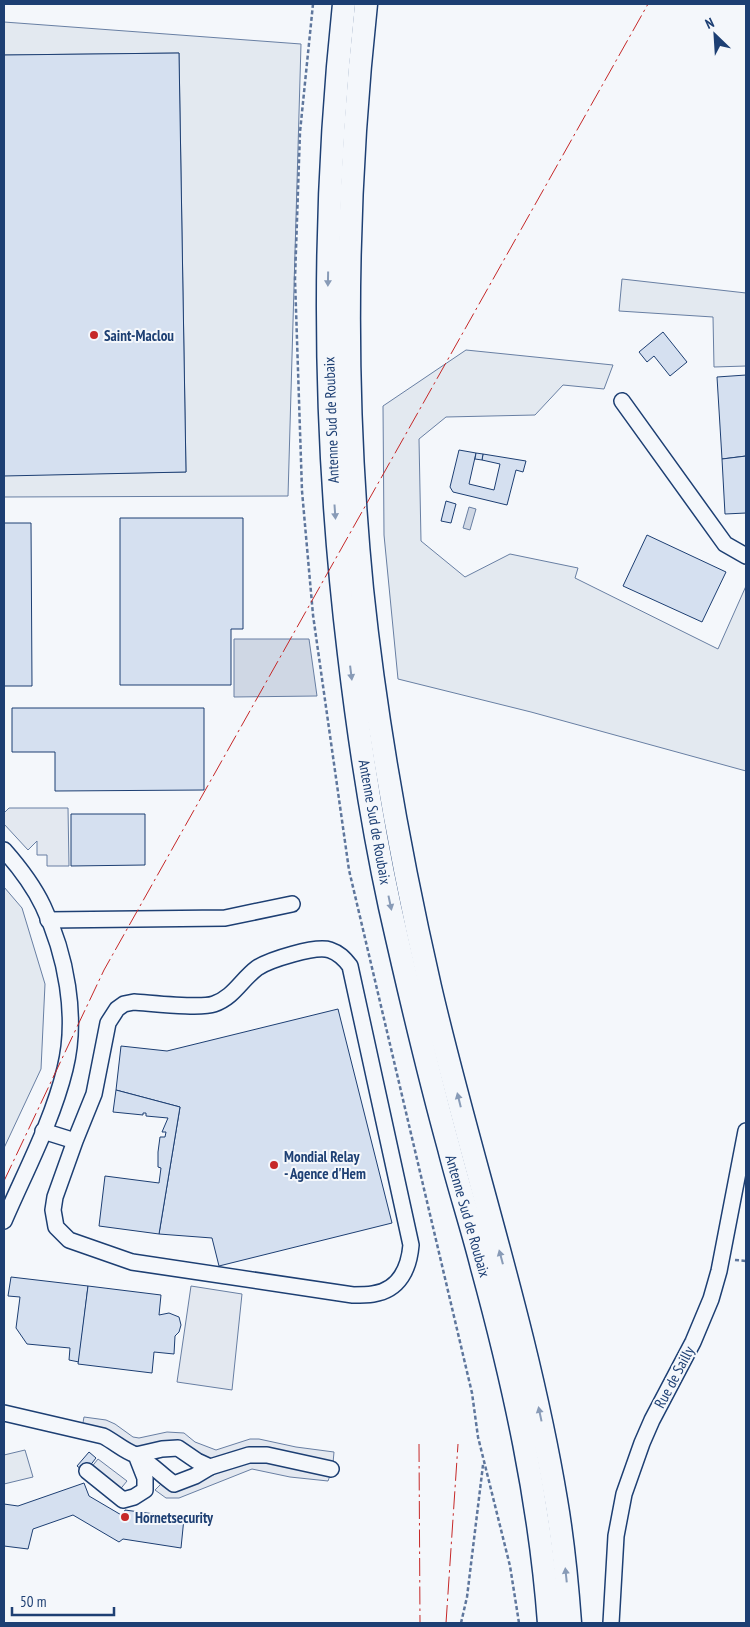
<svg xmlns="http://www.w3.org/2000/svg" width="750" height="1627" font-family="'PT Sans Narrow',sans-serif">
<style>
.green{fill:#e3e9f0;stroke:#687fa3}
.parking{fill:#e3e8f0;stroke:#687fa3}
.water{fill:#cfd7e4;stroke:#687fa3}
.building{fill:#d5e0f0;stroke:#1d3f73}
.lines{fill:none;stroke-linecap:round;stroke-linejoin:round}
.minor-casing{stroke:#1d3f73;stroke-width:18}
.highway-casing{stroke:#1d3f73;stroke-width:25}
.path{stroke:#5e769c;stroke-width:2.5;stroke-dasharray:4 2.5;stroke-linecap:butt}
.minor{stroke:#f4f7fb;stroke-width:15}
.highway{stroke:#f4f7fb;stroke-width:22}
.power{stroke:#c62828;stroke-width:1;stroke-dasharray:18 4 2.5 4;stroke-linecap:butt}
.oneway{fill:#889bb7}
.poi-dot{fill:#c62828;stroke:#f4f7fb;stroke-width:2}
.labels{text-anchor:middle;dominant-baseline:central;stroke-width:4;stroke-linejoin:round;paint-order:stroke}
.poi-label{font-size:15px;font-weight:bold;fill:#1d3f73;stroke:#f4f7fb;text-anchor:start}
.street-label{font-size:15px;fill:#1d3f73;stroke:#f4f7fb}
</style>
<rect width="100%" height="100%" fill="#f4f7fb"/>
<!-- green -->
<g class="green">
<path d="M4,22L301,44L288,496L4,497V475L186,472L179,53L4,55Z"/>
<path d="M622,279L746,293V366L714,367L713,317L619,311Z"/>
<path d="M466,350L613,365L604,389L563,385L535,415L446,417L419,439L421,541L465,577L510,554L578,568L575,578L718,649L746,586V771L531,712L398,679L384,535L383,406Z"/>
<path d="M4,887L22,908L45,984L41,1069L4,1148Z"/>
<path d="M25,1450L33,1477L4,1484V1455Z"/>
</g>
<!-- parking -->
<g class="parking">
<path d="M9,808H68L69,866H47V855H37V841L28,850L4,824V813Z"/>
<path d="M191,1286L242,1294L232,1390L177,1382Z"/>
<path d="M84,1417L106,1420L115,1424L133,1437L139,1438L167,1432L184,1433L195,1442L216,1450L250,1439H259L296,1447L334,1452L333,1463L211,1460L134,1449L82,1428Z"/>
<path d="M98,1459L127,1481L118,1492L90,1469Z"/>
<path d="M252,1460L331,1473L328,1481L290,1477L252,1469L179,1498H166L155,1490L162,1483H190Z"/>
</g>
<!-- water -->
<g class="water">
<path d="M469,507L476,509L470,530L463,528Z"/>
<path d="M234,639H309L317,696L234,697Z"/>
</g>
<!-- building -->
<g class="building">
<path d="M179,53L186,472L4,476V55Z"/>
<path d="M663,332L687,362L670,376L654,356L647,362L639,352Z"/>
<path d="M746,375V456L722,459L717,377Z"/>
<path d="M459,450L476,453L469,484L494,490L500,464L482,460L483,454L526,461L523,472L516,470L507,505L453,492L450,487Z"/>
<path d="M476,453L483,454L482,460L475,459Z"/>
<path d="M746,456V513L725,514L722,459Z"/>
<path d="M446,501L456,504L451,523L441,521Z"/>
<path d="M120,518H243V629H231V685H120Z"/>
<path d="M4,523H31L32,686H4Z"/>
<path d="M647,535L726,572L702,622L623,586Z"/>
<path d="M12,708H204V790L55,791V752H12Z"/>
<path d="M71,814H145V865L71,866Z"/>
<path d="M338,1009L392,1223L219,1266L212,1238L159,1234L180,1107L116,1090L121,1046L167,1051Z"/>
<path d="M116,1090L180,1107L159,1234L99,1226L105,1176L159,1183L161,1168L158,1167V1152L160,1137H165L166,1132H162L168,1118L146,1116V1113H143V1115L113,1112Z"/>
<path d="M11,1277L88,1286L79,1362L69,1360L70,1348L27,1344L16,1328L20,1297L8,1296Z"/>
<path d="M88,1286L161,1295L159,1315L169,1313L179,1317L181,1325L179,1332L175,1336L174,1354L154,1352L152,1373L78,1364Z"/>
<path d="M89,1452L96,1458L85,1472L77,1466Z"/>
<path d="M84,1483L89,1496L123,1516L125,1510L184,1518L181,1548L123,1539L119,1542L73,1515L33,1529L28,1549L4,1546V1504L18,1506Z"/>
</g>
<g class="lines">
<defs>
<g id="minor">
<path d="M622,401L725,544L746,556"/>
<path d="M4,850C19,867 33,885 43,906C66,954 78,1017 65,1069C52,1122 25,1172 4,1221"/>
<path d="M48,920L225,918L292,904"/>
<path d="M43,1131L75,1141L55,1197L53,1210L56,1227L69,1240L132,1262L353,1295C360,1295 367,1295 373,1294C400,1290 409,1268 411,1245L350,966C344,958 339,953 330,950C316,945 269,960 257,968C241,980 234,997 214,1004C200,1009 151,1003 134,1002L124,1004L117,1009L108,1023L94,1094L75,1141"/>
<path d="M4,1413L103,1436C115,1442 124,1451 136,1455L145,1478V1490L134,1497L123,1500L87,1471"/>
<path d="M136,1455L162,1449L178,1448L197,1461L210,1467L249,1455H267L331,1469"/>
<path d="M136,1455C151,1463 161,1475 174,1484L195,1476L210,1467"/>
<path d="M611,1623L616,1536L624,1494L642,1443L652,1420L693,1342L711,1299L719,1271L746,1131"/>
</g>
<g id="highway">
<path d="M344,4C321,220 323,438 349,654C359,739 372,824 390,907C408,987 427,1068 449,1148C459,1188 472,1227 482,1267C514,1384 540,1502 549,1623"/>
<path d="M366,4C345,198 343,395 362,589C376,723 400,856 430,987C470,1159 527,1326 556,1500C563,1541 567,1582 570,1623"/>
</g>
</defs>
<!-- minor casing -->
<use href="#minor" class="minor-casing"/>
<!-- highway casing -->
<use href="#highway" class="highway-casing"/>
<!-- path -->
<g class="path">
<path d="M313,4L300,132L295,279L302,491L313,615L349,870L472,1393L478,1437L510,1566L519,1623"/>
<path d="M735,1260L746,1261"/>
<path d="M461,1623L467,1597L483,1465"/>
</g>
<!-- minor -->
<use href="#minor" class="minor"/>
<!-- highway -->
<use href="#highway" class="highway"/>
<!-- power -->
<g class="power">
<path d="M4,1181L104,970L648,4"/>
<path d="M419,1444L420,1623"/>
<path d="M446,1623L458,1444"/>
</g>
</g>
<!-- one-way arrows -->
<defs><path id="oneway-solid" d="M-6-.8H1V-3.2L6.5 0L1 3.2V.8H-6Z" transform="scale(1.25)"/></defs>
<g class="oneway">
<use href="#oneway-solid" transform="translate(328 279) rotate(91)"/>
<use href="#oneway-solid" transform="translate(335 512) rotate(86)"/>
<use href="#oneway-solid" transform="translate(351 673) rotate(83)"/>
<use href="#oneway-solid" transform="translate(390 903) rotate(78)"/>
<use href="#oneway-solid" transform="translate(459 1100) rotate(-104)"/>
<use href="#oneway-solid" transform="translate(501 1257) rotate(-105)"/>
<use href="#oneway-solid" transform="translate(540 1414) rotate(-102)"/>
<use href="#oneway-solid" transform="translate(566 1575) rotate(-96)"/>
</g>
<!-- markers -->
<g class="poi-dot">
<circle cx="94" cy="335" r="5"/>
<circle cx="274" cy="1165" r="5"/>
<circle cx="125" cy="1517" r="5"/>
</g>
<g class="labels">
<!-- poi labels -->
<g class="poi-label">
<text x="104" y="335">Saint-Maclou</text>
<text x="284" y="1156">Mondial Relay<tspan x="284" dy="17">- Agence d'Hem</tspan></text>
<text x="135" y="1517">Hornetsecurity</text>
</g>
<!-- street labels -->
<g class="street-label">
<text transform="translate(331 420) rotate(-92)">Antenne Sud de Roubaix</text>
<text transform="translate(375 822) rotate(80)">Antenne Sud de Roubaix</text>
<text transform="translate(468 1216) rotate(74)">Antenne Sud de Roubaix</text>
<text transform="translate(674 1377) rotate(-62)">Rue de Sailly</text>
</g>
</g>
<!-- border -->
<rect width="750" height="1627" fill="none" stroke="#1d3f73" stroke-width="10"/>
<!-- north arrow -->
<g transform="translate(715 35) rotate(335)" stroke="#f4f7fb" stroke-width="4" paint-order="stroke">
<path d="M0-4L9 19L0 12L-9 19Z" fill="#1d3f73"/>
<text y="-8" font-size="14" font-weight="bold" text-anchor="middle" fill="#1d3f73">N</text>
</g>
<!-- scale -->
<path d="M12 1607v8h102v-8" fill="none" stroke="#1d3f73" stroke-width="2.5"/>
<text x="20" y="1607" font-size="15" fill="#1d3f73" stroke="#f4f7fb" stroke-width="4" paint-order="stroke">50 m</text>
</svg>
